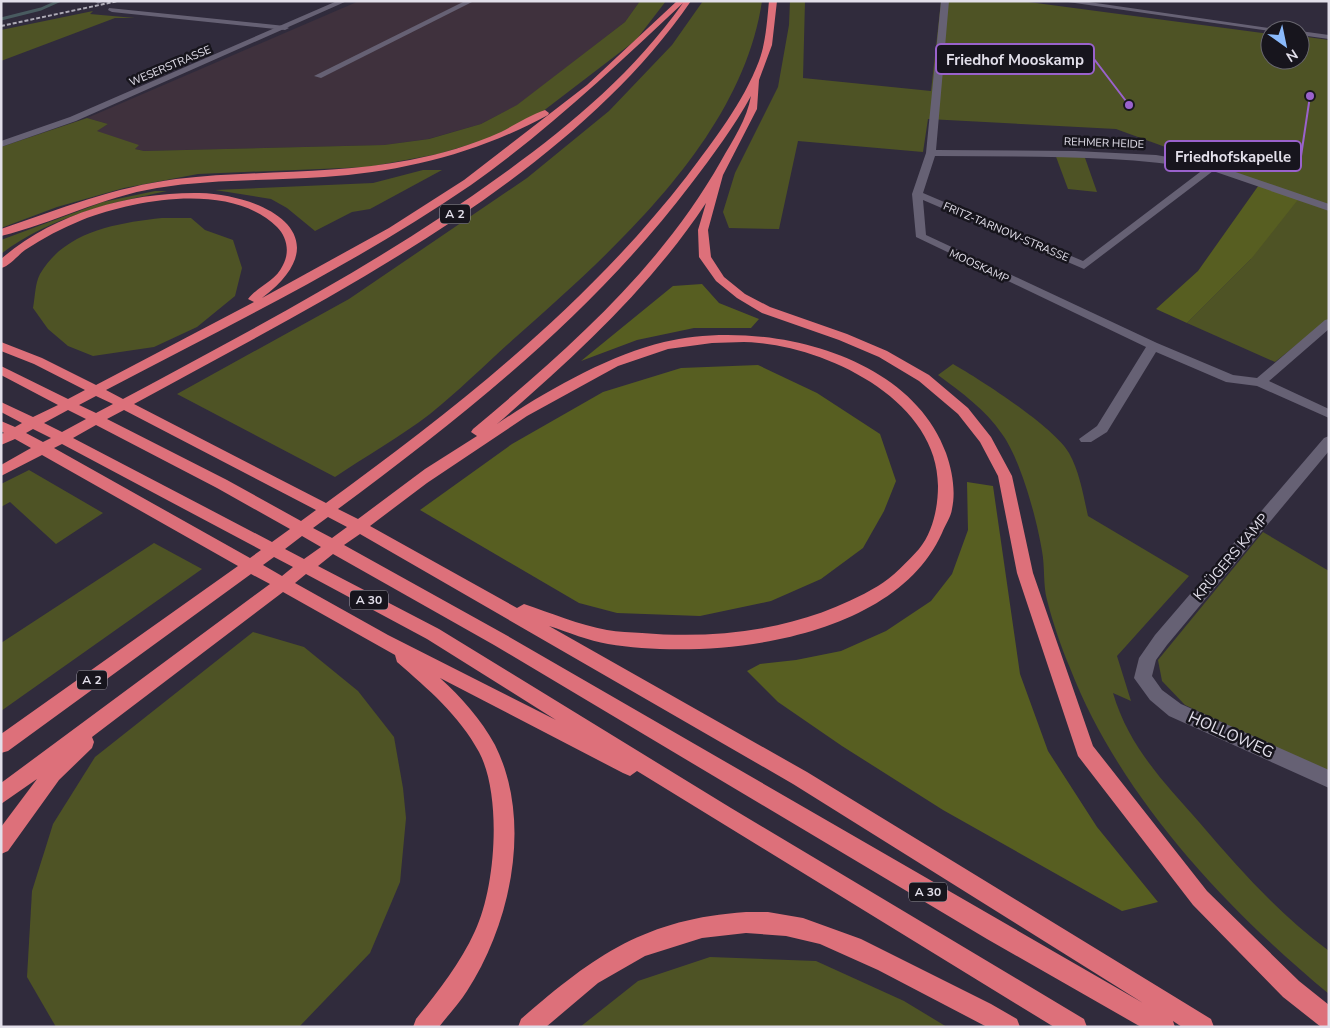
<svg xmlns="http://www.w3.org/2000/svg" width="1330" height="1028" font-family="'Nunito Sans',sans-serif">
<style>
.industrial{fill:#3f313d}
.green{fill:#4e5325}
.forest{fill:#575e21}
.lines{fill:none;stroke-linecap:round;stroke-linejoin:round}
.stream{stroke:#495b60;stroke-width:3}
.minor{fill:#666174;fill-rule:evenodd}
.tertiary{fill:#666174;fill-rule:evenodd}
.motorway{fill:#dd707a;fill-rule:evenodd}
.rail{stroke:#adaab6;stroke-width:2;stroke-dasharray:4 2;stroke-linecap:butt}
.labels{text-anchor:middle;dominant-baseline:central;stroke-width:5;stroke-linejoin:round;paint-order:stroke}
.far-street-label{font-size:11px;fill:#e2dfea;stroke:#17151d}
.shield{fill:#17151d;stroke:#a5a2ac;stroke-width:1}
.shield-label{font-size:12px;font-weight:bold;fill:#e2dfea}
.street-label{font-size:14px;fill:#e2dfea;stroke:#17151d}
.near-street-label{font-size:16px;fill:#e2dfea;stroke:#17151d}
.leader{fill:none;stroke:#9a62cc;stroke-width:2}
.callout-dot{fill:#9a62cc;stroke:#17151d;stroke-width:2}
.callout{fill:#17151d;stroke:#9a62cc;stroke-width:2}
.callout-label{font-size:15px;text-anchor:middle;font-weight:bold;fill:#e2dfea}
</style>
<rect width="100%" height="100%" fill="#302b3c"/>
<!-- industrial -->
<path class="industrial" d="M359,1H640L625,22L518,105L481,124L428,139L384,145L144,151L135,149L138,145L96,131L108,124L87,118Z"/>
<!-- green -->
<g class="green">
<path d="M640,1H666L636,40L538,115L488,139L438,154L368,167L198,174L124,188L57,207L1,228V147L87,118L108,124L97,131L139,145L135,149L144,151L384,145L429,139L481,124L517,105L625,22Z"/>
<path d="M703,1H762C742,137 615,249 517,336C488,362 460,390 430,414C400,437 366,456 335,477L177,394L349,299L527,178L609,111L672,45Z"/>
<path d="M790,1H805L803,78L931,91L941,1H1021L1270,34V60H1300V36L1329,40V319L1275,362L1187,323L1251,259L1261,182L1116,129L928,119L923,152L798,141L779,229L729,228L723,212L735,173L778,87L789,25Z"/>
<path d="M93,11L90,14L135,18H115L1,61V30Z"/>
<path d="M1055,154L1084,155L1097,192L1068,189Z"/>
<path d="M423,170H442L370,209L352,212L315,231L287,208L271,199L215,190L373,183Z"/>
<path d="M155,191H167C110,203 49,217 1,254V240L103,202Z"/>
<path d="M162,218H191L205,230L233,240L242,268L235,296L197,327L154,347L93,356L68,346L48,329L33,308C35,298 35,283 40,274C65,231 117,223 162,218Z"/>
<path d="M953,364C981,380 1054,427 1069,453C1080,473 1083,494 1088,516L1189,576L1117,656L1131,701L1113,693C1129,747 1163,781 1199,822C1240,870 1278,913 1329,951V994C1226,909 1119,795 1070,668C1061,647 1053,623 1047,600C1043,585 1045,567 1042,551C1037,520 1021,460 1002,434C986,410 961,392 938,375Z"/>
<path d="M29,470L103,513L56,544L10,502L1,507V484Z"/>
<path d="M1263,532L1329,571V773L1185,705L1162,681L1158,660Z"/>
<path d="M154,543L202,569L1,711V643Z"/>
<path d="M253,632L304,647L358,691L394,737L403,788L406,818L400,882L370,953L299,1027H56L27,977L32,891L53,824L95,757Z"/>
<path d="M710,957L816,961L904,1001L947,1027H580L638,981Z"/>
</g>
<!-- forest -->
<g class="forest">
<path d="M1261,182L1300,197L1251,259L1187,323L1156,309L1198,271Z"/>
<path d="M702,284L719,303L759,319L751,328H694L637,340L581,361L673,286Z"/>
<path d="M758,365L817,393L880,434L896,481L884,511L863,548L821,579L771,601L700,616L617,613L579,603L420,510L512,444L603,392L681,368Z"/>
<path d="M967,482L993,486L1020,674L1048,751L1097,827L1158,902L1122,911L943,810L842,746L778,702L747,671L760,664L796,660L841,651L886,631L931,601L952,574L968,530Z"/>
</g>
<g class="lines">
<!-- stream -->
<path class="stream" d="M1,19L41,9L59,1"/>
<!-- minor -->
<g class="minor">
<path d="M94,1H102V2L98,4Z"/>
<path d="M465,1H474L321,78L314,76Z"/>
<path d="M941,1H949L936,150L1075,151L1156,155L1215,165L1329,204V211L1213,171L1084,269L923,200L926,235L1157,343L1233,375L1257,378L1325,320L1329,319V329L1269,381L1329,409V418L1257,386L1226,382L1156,352L1107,432L1091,442H1081L1079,439L1097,426L1146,347L916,237L912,194L926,153ZM935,156C1025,157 1115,154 1204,169L1083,261L923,193Z"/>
<path d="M1061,1H1082L1283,30L1270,31Z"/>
<path d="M109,8L285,26L289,28L285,30L112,12L108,10Z"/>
<path d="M1300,31L1329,35V39L1300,35Z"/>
<path d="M1329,436V451L1167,645L1156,660L1152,676L1162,690L1181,704L1329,770V788L1169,716L1150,700L1134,678L1139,658L1155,635L1324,438Z"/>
</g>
<!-- tertiary -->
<path class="tertiary" d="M337,1H347L76,121L1,147V141L70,117Z"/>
<!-- motorway -->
<g class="motorway">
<path d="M677,1H691C567,182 323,300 134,404L326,503C458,407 587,305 687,176C714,140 743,103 759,61C766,42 767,21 769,1H777L772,45L759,80L757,109L723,175L708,230L711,257L724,277L745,294L770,307L847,334L887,351L929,375L968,408L991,437L1012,476L1033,573L1093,746L1207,891L1299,981L1329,1005V1027H1321L1283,997L1193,905L1078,756L1017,573L998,476L980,442L958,414L919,381L879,357L839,340L762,313L737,298L716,281L699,257L698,230L706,203C649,289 574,357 497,424C544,392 609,355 664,342C759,319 909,351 946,453C952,470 956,491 952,509C951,517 945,525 942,533C894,641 712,661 608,644C589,641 568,632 549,626L807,772L1211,1019L1214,1027H1182L1173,1021L1175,1027H1141L987,939L494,645L333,554L318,566L439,629L731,808L1084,1019L1087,1027H1054L637,771L630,776L623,773L440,678C461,697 481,719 495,745C533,821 511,923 467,991C459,1004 448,1015 439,1027H413L416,1019C439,990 460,964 475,931C496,887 502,795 479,752C459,715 428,689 397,662L395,655L283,592L92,737L94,742L92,748L59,780L8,851L1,854V827L37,779L1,804V783L270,584L251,574L8,751L1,753V734L238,566L42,455L1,476V465L31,448L15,439L1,445V434L4,433L1,431V421L15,427L22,423L1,412V402L33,417L58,405L1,375V366L68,399L85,390L34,364L1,351V342L42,358L96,385L254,302L248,299C258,286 276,281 283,265C290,252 287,237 277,227C231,182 137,199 82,220C62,228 43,238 25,250C17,256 10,266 1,268V259C54,213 130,192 199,193C267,195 343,237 262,298L389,228L464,180L587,85ZM683,3C634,72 571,125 503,174C384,261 253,329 123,399L106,390C229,325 356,264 471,185C547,131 615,67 683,3ZM751,96C747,119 733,140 721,161C660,269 567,350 473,429L471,432L477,436L425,469L358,519L338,509C467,414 594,312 691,184C713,155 734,127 751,96ZM712,343C728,343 744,341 759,343C832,350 938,402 938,486C938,507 933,532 919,549C908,561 892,578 878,586C807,628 724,640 642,633C631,632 618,632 607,630C579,625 551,613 524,604L517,608L370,526L427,483L527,416L618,366L668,349ZM96,396L113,404L96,413L79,405ZM68,410L86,419L62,432L44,423ZM124,410L316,510L301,521L227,480L107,419ZM96,425L217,488L290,529L272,542L73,438ZM33,429L51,438L43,442L26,433ZM62,444L261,550L250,558L54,448ZM328,517L347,527L332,538L313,528ZM360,534L793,784L1143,1003L506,635L344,545ZM302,536L321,547L304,559L285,549ZM274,557L293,567L282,576L263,565ZM306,574L427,639L556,720L388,635L295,583Z"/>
<path d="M545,110L549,113L548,115C478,153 403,172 324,177C268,181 212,179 157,188C102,197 54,223 1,236V229C59,209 115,187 176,179C254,170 333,175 410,160C441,154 472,145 501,132C515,125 530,115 545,110Z"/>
<path d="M746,912H768L803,918L861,939L991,1004L1017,1019L1020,1027H987L878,970L820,944L786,936L746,933L702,938L645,956L598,983L546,1027H518L521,1019C595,955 645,919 746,912Z"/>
</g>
<!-- rail -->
<path class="rail" d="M1,26L118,1"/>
</g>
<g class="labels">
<!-- far-street labels -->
<g class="far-street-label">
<text transform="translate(170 66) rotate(-23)">WESERSTRASSE</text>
<text transform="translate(1104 143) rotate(2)">REHMER HEIDE</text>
<text transform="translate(1006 232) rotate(23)">FRITZ-TARNOW-STRASSE</text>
<text transform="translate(979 266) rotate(25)">MOOSKAMP</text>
</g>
<!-- shield labels -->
<g class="shield">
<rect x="440" y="204.5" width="30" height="19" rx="4"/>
<rect x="350" y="590.5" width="38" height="19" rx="4"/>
<rect x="77" y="670.5" width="30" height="19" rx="4"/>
<rect x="909" y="882.5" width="38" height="19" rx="4"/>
</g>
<g class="shield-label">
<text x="455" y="214">A 2</text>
<text x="369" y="600">A 30</text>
<text x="92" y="680">A 2</text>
<text x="928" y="892">A 30</text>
</g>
<!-- street labels -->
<g class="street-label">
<text transform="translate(1231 557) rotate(-50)">KRÜGERS KAMP</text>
</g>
<!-- near-street labels -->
<g class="near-street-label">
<text transform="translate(1231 735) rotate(24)">HOLLOWEG</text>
</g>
</g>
<!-- callouts -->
<path class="leader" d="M1129 105L1094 59M1310 96L1301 156"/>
<g class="callout-dot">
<circle cx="1129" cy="105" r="5"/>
<circle cx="1310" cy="96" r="5"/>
</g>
<g class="callout">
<rect x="936" y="44" width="158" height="30" rx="5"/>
<rect x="1165" y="141" width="136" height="30" rx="5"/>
</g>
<g class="callout-label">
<text x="1015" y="65">Friedhof Mooskamp</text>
<text x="1233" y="162">Friedhofskapelle</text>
</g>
<!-- border -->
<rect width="1330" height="1028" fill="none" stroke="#e2dfea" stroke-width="5"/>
<!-- north arrow -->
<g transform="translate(1285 45) rotate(147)"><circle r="24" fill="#17151d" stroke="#68666f"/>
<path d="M0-4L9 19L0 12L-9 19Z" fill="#8abafc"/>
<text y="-8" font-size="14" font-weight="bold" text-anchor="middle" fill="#e2dfea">N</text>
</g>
</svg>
